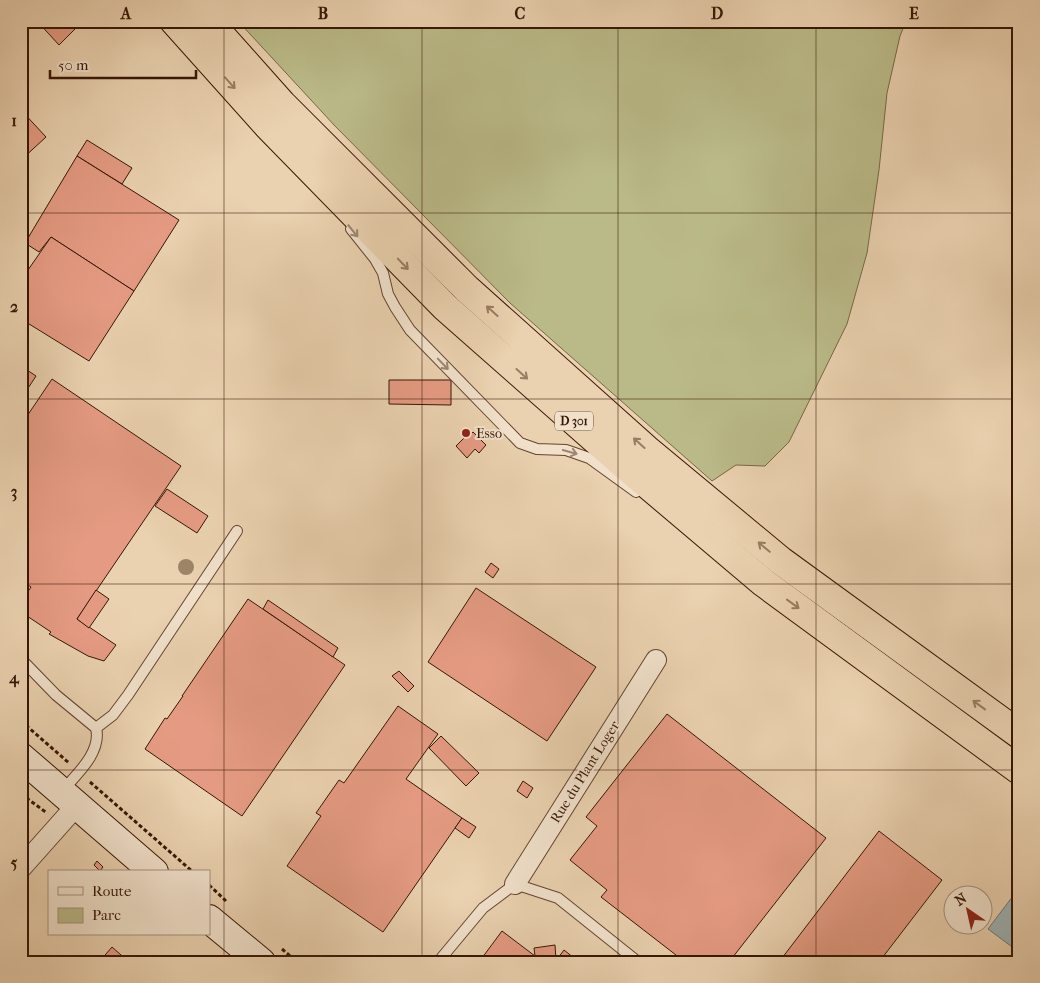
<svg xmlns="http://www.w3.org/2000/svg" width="1040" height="983" font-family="'IM FELL French Canon',serif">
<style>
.green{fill:#baba88;stroke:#786846}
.water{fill:#9eb4b7;stroke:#757570}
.building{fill:#e59b83;stroke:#371605}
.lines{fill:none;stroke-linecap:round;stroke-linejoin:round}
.lane-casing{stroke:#644530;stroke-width:12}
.street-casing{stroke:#644530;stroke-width:22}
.secondary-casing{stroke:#371605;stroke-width:30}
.highway-casing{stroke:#371605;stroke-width:30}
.path{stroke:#371605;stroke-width:3;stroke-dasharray:4 2.5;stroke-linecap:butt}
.lane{stroke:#f1e1cb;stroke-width:10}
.street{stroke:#f1e1cb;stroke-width:20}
.secondary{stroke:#f1e1cb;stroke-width:28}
.highway{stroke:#ead1af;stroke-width:28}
.tree{fill:#9d8567}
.oneway{stroke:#997d62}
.oneway2{stroke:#9d8672}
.grid{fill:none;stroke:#371605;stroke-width:1;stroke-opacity:0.55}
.poi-dot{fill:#8f2418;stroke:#f1e1cb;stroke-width:2}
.labels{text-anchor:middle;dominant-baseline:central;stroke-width:4;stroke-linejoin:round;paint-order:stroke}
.shield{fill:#f1e1cb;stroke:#6f5340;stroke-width:1}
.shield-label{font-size:12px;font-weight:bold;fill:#371605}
.poi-label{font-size:14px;fill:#371605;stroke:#f1e1cb;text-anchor:start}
.street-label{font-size:14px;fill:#371605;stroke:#f1e1cb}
.neatline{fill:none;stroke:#371605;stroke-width:2}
.grid-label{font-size:16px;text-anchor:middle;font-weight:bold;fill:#371605}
</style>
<rect width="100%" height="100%" fill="#ead1af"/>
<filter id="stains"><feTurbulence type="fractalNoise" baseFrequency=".004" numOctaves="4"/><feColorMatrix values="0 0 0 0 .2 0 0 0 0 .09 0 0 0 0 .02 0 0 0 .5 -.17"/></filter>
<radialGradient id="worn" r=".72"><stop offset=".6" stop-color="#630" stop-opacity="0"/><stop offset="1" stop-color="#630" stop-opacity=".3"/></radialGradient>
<!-- green -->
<path class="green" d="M238,21H906L900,36L887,93L879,170L867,253L847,324L789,442L765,466L736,465L712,481L510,303L335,126Z"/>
<!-- water -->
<path class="water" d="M1019,888V952L988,929Z"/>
<!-- building -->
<g class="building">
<path d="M37,21H58L59,23L61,21H83L59,45Z"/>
<path d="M21,110L46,137L21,160Z"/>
<path d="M87,140L132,168L122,184L77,156Z"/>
<path d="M77,156L179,220L134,291L51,237L39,252L25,243Z"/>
<path d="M51,237L134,291L89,361L21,319V280Z"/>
<path d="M21,366L36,376L21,399Z"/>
<path d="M52,379L181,466L77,619L116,645L104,661L88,656L49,634L51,632L21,612V602L31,587L21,580V425Z"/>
<path d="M389,380H451V405L389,404Z"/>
<path d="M473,432L486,445L479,453L475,449L467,458L456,446L466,436L467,437Z"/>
<path d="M167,489L208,516L197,533L155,506Z"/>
<path d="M491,563L499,569L493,578L485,572Z"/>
<path d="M476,588L596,667L547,741L428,662Z"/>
<path d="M96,590L109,599L89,628L77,619Z"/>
<path d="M248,599L345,665L242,816L145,749L165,718L167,719L183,696H182Z"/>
<path d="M268,600L338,648L333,657L263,609Z"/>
<path d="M399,671L414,686L408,692L392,676Z"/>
<path d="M398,706L438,734L406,779L462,818L383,932L287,866L321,816L316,813L339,780L344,783Z"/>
<path d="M667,714L826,838L729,962H685L601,897L607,890L570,860L597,826L586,817Z"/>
<path d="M441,736L479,773L466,786L429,748Z"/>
<path d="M523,781L533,788L527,798L517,791Z"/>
<path d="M462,818L476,827L469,838L455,828Z"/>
<path d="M879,831L942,880L879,962H779Z"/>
<path d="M97,861L103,867L100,871L94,865Z"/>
<path d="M502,931L535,956L543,962H479Z"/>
<path d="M555,945L556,960L555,962H543L535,956L534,948Z"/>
<path d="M112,947L129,962H99Z"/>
<path d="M564,950L579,962H555Z"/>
</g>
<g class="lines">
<defs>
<g id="lane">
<path d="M351,229L375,259L383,273L388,294L395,307L410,330L520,443L537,449L566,450L589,458L636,492"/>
<path d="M21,659L56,695L96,728C102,752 77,774 62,791"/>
<path d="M96,728L113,715L128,695L237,531"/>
<path d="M438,962L483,908L515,884L558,898L638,962"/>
</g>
<g id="street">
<path d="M21,868L77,805"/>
<path d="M515,884L656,660"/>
</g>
<g id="secondary">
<path d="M21,757L154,872"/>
<path d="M209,919L261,962"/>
</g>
<g id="highway">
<path d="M174,21L268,126L445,307L622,463L764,583L1019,770"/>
<path d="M208,21L282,104L467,289L646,449L781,561L1019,734"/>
</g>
</defs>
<!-- lane casing -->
<use href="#lane" class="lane-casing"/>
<!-- street casing -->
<use href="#street" class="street-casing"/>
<!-- secondary casing -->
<use href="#secondary" class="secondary-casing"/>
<!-- highway casing -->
<use href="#highway" class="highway-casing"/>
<!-- path -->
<g class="path">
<path d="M21,721L69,763"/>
<path d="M90,782L193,872"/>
<path d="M21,794L47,813"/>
<path d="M209,885L226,901"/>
<path d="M282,949L297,962"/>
</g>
<!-- lane -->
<use href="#lane" class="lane"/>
<!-- street -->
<use href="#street" class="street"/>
<!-- secondary -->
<use href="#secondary" class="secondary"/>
<!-- highway -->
<use href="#highway" class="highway"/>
</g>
<!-- trees -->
<circle class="tree" cx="186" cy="567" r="8"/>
<!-- one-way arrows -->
<defs><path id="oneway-shaft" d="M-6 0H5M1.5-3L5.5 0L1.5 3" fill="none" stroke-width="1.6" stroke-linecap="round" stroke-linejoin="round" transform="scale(1.25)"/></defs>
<g class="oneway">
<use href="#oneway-shaft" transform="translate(230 83) rotate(48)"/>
<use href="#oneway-shaft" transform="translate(403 264) rotate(46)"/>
<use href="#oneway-shaft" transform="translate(492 311) rotate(-138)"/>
<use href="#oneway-shaft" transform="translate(522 374) rotate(42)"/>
<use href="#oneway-shaft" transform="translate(639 443) rotate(-138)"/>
<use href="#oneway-shaft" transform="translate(764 547) rotate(-140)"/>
<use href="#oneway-shaft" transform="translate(793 604) rotate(36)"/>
<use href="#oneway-shaft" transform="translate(979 705) rotate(-144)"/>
</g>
<g class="oneway2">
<use href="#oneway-shaft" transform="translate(353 231) rotate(51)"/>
<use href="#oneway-shaft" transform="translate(443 364) rotate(46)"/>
<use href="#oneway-shaft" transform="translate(570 452) rotate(16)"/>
</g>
<!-- grid -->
<path class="grid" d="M224,21V962M422,21V962M618,21V962M816,21V962M21,213H1019M21,399H1019M21,584H1019M21,770H1019"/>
<!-- markers -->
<circle class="poi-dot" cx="466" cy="433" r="5"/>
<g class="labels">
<!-- shield labels -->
<rect class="shield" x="555" y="411.5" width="38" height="19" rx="4"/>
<g class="shield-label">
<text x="574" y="421">D 301</text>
</g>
<!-- poi labels -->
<g class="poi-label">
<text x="476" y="433">Esso</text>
</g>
<!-- street labels -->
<g class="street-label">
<text transform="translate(585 772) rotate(-58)">Rue du Plant Loger</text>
</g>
</g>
<!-- margin -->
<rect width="1040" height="983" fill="none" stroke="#ead1af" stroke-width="55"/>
<!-- legend -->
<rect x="48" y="870" width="162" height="65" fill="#f1e1cb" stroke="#a7907c"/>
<rect x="58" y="887" width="25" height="8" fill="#f1e1cb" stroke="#a7907c"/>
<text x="92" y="896" font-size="15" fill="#371605">Route</text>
<rect x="58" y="908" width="25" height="15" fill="#baba88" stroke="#a7907c"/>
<text x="92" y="920" font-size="15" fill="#371605">Parc</text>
<!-- north arrow -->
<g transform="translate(968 910) rotate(326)"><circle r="24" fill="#f1e1cb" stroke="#a7907c"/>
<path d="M0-4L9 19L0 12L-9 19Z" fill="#8f2418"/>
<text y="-8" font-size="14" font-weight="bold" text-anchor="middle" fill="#371605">N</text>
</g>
<!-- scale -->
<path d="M50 70v8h146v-8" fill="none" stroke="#371605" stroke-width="2.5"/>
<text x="58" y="70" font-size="15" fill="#371605" stroke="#f1e1cb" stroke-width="4" paint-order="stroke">50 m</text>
<rect x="28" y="28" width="984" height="928" class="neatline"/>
<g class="grid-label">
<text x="126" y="19">A</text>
<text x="323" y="19">B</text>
<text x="520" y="19">C</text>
<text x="717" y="19">D</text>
<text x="914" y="19">E</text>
<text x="14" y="126">1</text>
<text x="14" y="312">2</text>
<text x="14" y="497">3</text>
<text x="14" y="683">4</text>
<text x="14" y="868">5</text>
</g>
<rect width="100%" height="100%" filter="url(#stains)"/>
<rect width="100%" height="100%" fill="url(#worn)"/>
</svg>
